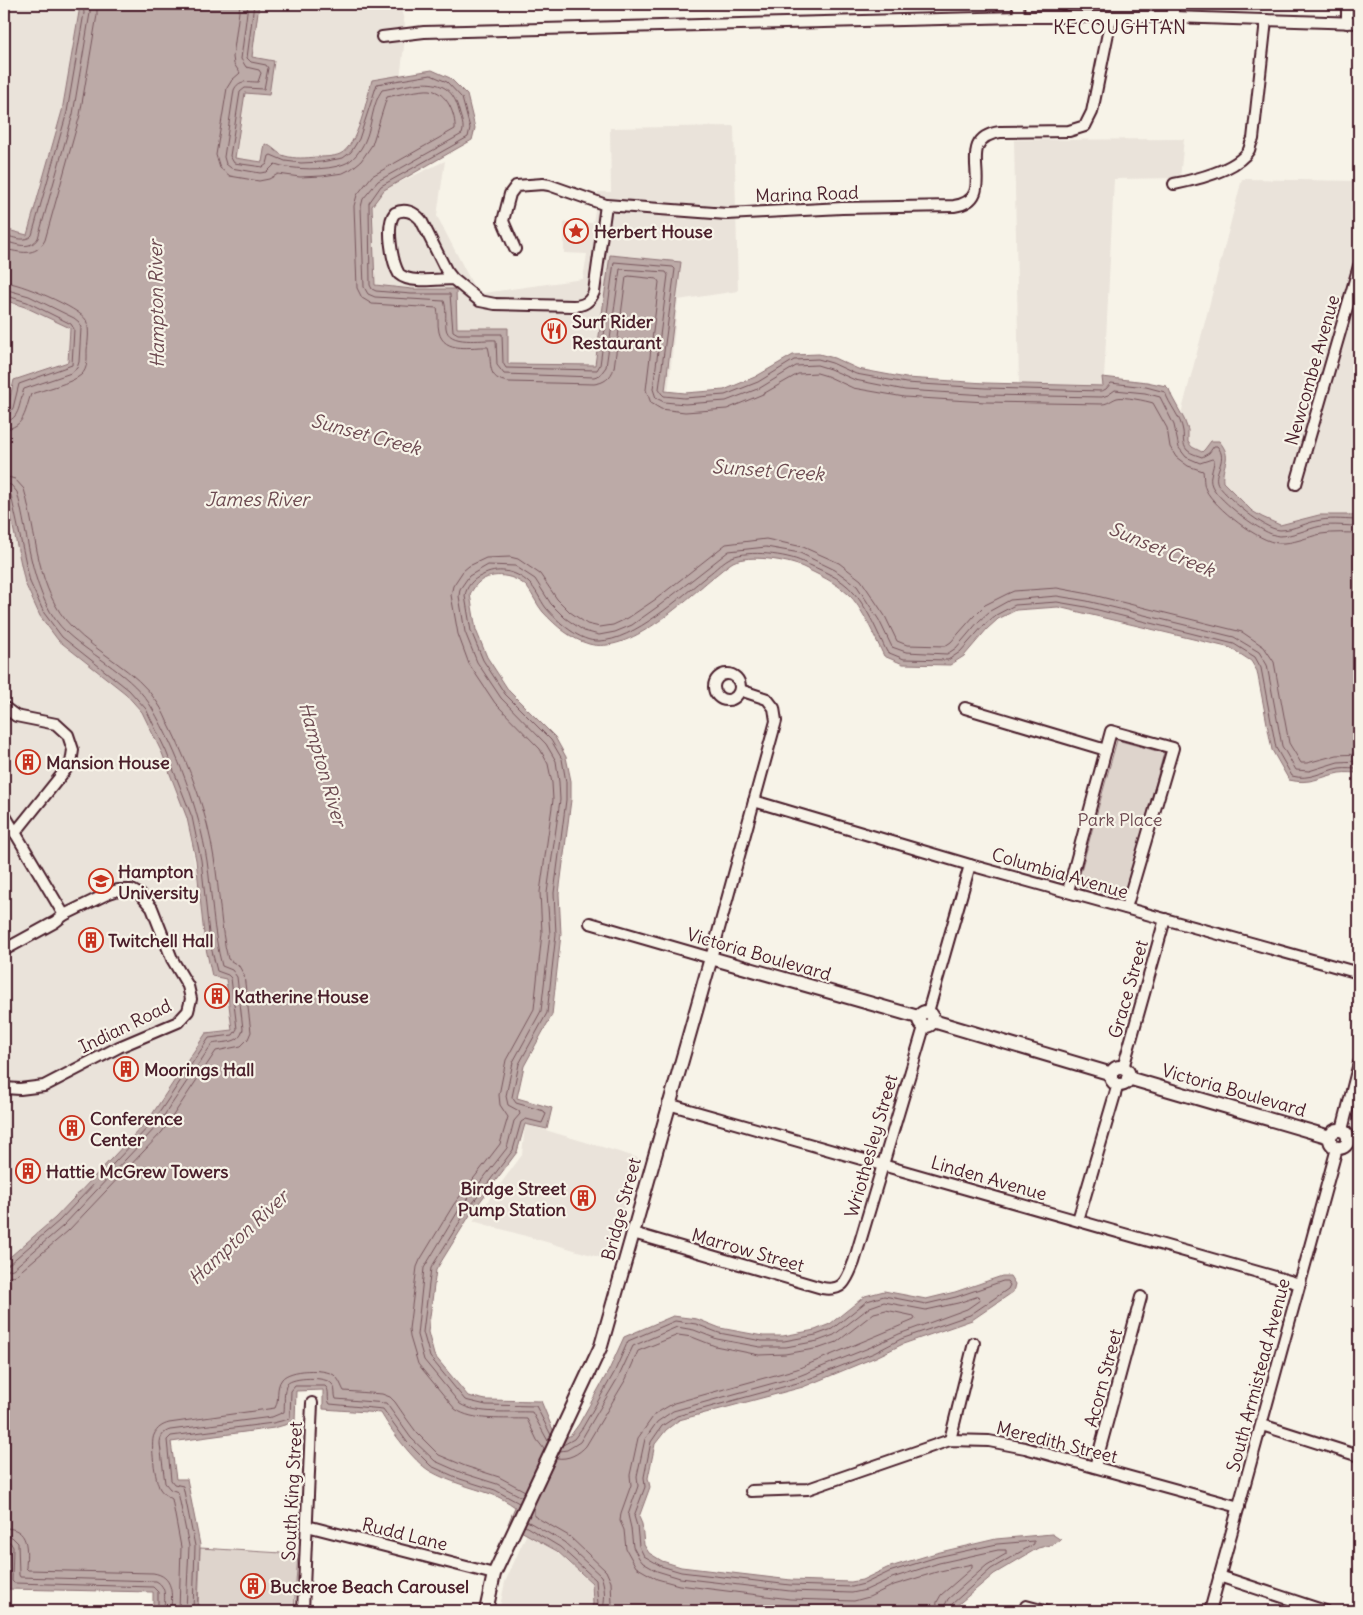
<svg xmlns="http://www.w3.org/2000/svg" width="1363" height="1615" font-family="Delius,sans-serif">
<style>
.built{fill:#eae3da}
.green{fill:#ded4cc;stroke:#947a7c}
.water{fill:#bcaaa7;stroke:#8e7275}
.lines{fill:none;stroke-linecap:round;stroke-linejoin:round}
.shore{stroke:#78575d;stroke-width:1}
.minor-casing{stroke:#4a1f2b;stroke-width:14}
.tertiary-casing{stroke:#4a1f2b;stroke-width:16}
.minor{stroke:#f7f3e8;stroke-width:10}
.tertiary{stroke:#f7f3e8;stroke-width:12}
.labels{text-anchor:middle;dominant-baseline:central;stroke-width:4.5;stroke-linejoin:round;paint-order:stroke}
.street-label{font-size:18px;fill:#4a1f2b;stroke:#f7f3e8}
.poi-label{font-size:18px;font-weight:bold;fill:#4a1f2b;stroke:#f7f3e8;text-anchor:start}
.park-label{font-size:18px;fill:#6f4c53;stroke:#f7f3e8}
.neighbourhood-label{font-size:19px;letter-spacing:1px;fill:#4a1f2b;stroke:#f7f3e8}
.water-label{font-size:19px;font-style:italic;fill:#6c4950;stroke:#f7f3e8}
</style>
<rect width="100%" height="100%" fill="#f7f3e8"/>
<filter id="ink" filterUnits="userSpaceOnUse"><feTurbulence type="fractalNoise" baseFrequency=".02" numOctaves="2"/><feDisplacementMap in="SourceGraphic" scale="10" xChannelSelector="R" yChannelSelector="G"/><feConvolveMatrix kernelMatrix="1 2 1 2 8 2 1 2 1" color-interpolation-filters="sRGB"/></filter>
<g filter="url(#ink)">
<!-- built -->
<g class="built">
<path d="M4,4H78L79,12L62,111L27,235L4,229Z"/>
<path d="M247,4H400L406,30L399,87L344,172L222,164Z"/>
<path d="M734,126L738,291L678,300L668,393L221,502L254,189L398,183L445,161L437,216L475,289L483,293L583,279L587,254L564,253V222L593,223L598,192H611L610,128Z"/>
<path d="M1184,139L1180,178L1114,179L1104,379L1105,388L1019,384L1014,140Z"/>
<path d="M1242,179L1359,181V522L1269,527L1188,452L1180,418Z"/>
<path d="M4,300L25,307L70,328L68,362L14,380L4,413Z"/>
<path d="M4,480L25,583L58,640L125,693L142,712L162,753L187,818L201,901L226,979L232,1030L206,1033L149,1119L55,1218L4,1262Z"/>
<path d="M525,1124L639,1158L609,1260L473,1221L522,1155Z"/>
<path d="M527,1533L556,1551L591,1583L593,1604L589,1611H499L505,1582Z"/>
</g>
<!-- green -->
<g class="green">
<path d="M1117,740L1164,753L1124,898L1077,885Z"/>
<path d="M200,1548L298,1554L294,1611H198Z"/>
</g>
<!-- water -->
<path class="water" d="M78,4H259L252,57L274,61L269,95L245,93L235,158L262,162L265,144C273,146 277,154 285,156C295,159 306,158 316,157C323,157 333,157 340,154C358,146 367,98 372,80L432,70L450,78L467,95L475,128L472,140L384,190L372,206L375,285L412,289H456L457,328H508V364L595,365L610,255L681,262L665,391L685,393L724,390L755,377L793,355L819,354L834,358L858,369L906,378L985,383L1103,386L1102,377L1147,382L1166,386L1169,389L1172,397L1184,419L1188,430V442L1192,447L1202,452L1205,449L1211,441H1219C1234,459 1221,463 1223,482L1252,511L1262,517L1280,525L1319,515H1359V773C1353,773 1346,772 1339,773C1320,777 1310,785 1289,780L1272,750L1257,671L1251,661L1231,648L1058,607L1016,610L998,619L987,629L964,656L950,665L903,664L884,656C876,640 862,606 848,594C835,582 819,575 803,567C787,560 749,554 733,562C726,566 719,573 712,578C683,602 629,655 589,644C571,639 556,626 543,612C537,605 533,595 527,587C515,575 493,571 479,582C475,585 472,591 470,594L476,630L487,657L509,691L555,737L566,757L571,781V800L559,894L561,934L552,1015L524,1066L517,1098L552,1108L547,1129L525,1124L517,1152L470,1215L436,1270L428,1332L434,1355L468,1396L486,1400L541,1401L553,1430L562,1440L571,1435L579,1424L609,1370L624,1337L673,1316L697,1319L720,1328L763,1336H783L815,1330L830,1324L865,1296L884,1291L926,1299L955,1292L1002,1276H1010L1015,1284L1013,1292L972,1320L903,1344L876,1357L803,1387L679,1420L666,1430L655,1444L648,1478L650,1487L639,1517L642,1524L644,1545L649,1553L662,1561L681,1567L791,1580L851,1582L862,1580L887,1568L936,1553L996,1539L1052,1534L1061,1540L1051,1545L1038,1548L994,1574L955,1607V1611H590L593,1604L592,1583L557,1551L508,1524L515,1507C508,1502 500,1497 491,1494C471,1487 449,1482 430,1471C414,1462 390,1429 381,1413L323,1409V1390L296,1391L295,1422L274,1428L171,1442L176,1479H187L200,1545L197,1611H153V1592L7,1589L8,1547H4V1262L55,1218L149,1119L206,1033L232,1030L226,979L212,976L205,944L196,860L187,818L162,753L142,712L125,693L58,640L40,616L25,583L6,494L4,480V414L8,406L14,380L68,362L70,328L25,307L4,300V229L27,235L62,111L79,12Z"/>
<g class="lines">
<!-- shore -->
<g class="shore">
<path d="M240,4L233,57L234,64L240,73L232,80L227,88L216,155L220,168L230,176L259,181L269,179L278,174L300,177L322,176L343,173L351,169L361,161L372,145L387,97C396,95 422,89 430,90C447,92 456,115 455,129L372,176L357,195L354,206L357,288L362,298L372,304L437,308C439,315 437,324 439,332C444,354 472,346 488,347C493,363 485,379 509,382L594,384C604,383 611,378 614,368L626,277L629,276L657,279L659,282L646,390L651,403L661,409L685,412L727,409L763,394L798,374L817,373L827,376L853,388L904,397L985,402L1102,404C1108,404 1111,400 1117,398C1123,396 1147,401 1153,403L1167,428L1170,447L1176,457L1188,466L1203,471C1204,477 1203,484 1206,490C1214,507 1260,543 1279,543C1293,544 1307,537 1321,534C1333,532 1347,533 1359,533"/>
<path d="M248,4L241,59L246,67L259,70L261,73L258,82C248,82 239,79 234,90L224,157L226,164L231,168L260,173L267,172L275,164C291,170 328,171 344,164C353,161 361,150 365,141C372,126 372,104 382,90C413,85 449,70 459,111C461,119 465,126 462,134L378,181L363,199L361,207L364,287L368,294L375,297L444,301C447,309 445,319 446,328C448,346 482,339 496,340L497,365L504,374L594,377L600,375L606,367L620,269L666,272L668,275L653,389L656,398L664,402L685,404L726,401L760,388L796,366L817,365L830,369L855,380L905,390L985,395L1102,397L1108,395L1115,390L1145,393L1160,397L1174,425L1179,448L1186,457L1200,463L1212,459L1214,460C1214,469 1208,477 1212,486C1219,501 1263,535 1279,536C1293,536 1307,529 1321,526C1333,524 1347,526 1359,526"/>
<path d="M254,4L247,58L251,62L266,65L268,68L264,89L245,88L240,92L230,156L234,163L263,167L267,164L269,156L271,155L285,161L301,163L321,162L343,158L351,152L359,139L377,84L431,75L447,82L462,98L470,128L468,137L381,186L369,203L370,285L372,289L376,291L411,294H450L453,331L458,334H502L503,363L506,368L597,370L600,365L614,262L673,267L675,269L659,389L661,393L664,396L684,398L725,395L758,382L794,360L818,359L832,363L856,374L906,383L985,388L1102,391L1106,389L1111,383L1146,387L1165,392C1169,405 1181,417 1183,431C1184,438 1182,444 1187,450C1191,454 1197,455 1202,457L1209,453L1214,446H1217C1230,461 1210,473 1219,486C1229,499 1263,529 1280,530C1294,530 1307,522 1321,520C1334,518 1347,520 1359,520"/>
<path d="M4,235C12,237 26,243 32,235L67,112L84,13L83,4"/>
<path d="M4,241C16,244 30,251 38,238L73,114L90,13V4"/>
<path d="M4,249C20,252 36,258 45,240L80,115L97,15V4"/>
<path d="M4,282C18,282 80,308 86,320C90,329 88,341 87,350C87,359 88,369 81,375C72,383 43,390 31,394C25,410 25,428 4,429"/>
<path d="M4,289L29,296L74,318L79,322L81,328L79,362L77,368L71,373L24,389C19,401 21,420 4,422"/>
<path d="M4,295L27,302L71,324L74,329L72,365L19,384L13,408L9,414L4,415"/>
<path d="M4,476L15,479L24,489C37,534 36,591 72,627C98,654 136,670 157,702C163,710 166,720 171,729C191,770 207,813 214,858C220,892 220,927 228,959L239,966L244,975L251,1032L248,1039L241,1046L216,1051L162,1132L68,1231L16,1275L4,1279"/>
<path d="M4,484L11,485L17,492C29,537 31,599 67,633C93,657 134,676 152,708C178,753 199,809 207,861C212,895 213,932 222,966L232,970L237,977L243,1029C240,1045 224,1041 212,1044L157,1126L63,1226L13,1269L4,1271"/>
<path d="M4,490L8,491L11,495L30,582L44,613L62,637L129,690L146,709L166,751L192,817L201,860L210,943L217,971L228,975L231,978L237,1029L233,1035L209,1038L153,1122L59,1221L9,1264L4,1265"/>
<path d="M551,1435L536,1406L486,1405L465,1400L430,1357L423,1332L431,1268L466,1212L513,1150L521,1122L526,1119L542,1123L546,1114L544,1111L516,1103L512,1097L519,1064L547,1013L556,934L554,893L566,800V782L562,759L551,740L505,694L483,660L471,631L465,596C466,587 473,579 481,576C497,567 515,570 529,583C536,589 540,600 546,608C558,622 580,642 599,641C633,641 682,596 708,575C715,570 724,560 732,557C749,550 786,554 803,562C820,570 841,577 854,593C869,610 877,632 887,652L904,659L948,660L960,652L984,625L996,615L1015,605L1057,602L1086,607L1234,644L1255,657L1261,668L1276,748L1292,776C1309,781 1323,771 1339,768C1346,767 1353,768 1359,768"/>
<path d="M548,1441L532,1412C511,1411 478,1415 460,1404L424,1360L417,1335L424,1268L460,1208L507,1148L514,1121L520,1114L519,1111L508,1105L506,1096L513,1062L541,1011L550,934L547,893L560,800L559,782L556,761L546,744L501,698L477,662L465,632L459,596L460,589L469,576L488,565L515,566L535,579L551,604L565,618L584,631L599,635L615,632L632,625L660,605L729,551L766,547L800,553L835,570L857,586L879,620L892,647L906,652L947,654L956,648L979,621L990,611L1010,600L1057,596L1087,601L1234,637L1259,652L1267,665L1282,746L1296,770L1309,771L1338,762L1359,761"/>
<path d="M563,1445L574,1439L583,1427L614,1373L628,1341L675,1321L696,1324L719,1333L762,1341H784L816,1335L832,1329L867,1301L884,1296L926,1304L956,1297L1003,1281H1007L1010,1285L1008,1289L970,1315L901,1339L874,1353L801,1382L677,1416L662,1426L651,1442L644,1477L645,1487L634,1516L637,1526L639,1546L644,1556L661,1566L681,1572L790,1585L852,1587L864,1584L889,1572L937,1557L997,1544L1034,1541V1544L991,1569L952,1604L950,1611"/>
<path d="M544,1449L537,1440L527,1419C506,1418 473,1422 455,1409L418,1364L410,1337L409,1329L417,1267L420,1260L454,1204L500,1144L508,1117L500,1105L499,1095L506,1060L534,1009L542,933L540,892L553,800L552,783L548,764L540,749L495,703L469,664L458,634L451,595L453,586L463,571L469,566L486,558L510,557L518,559L540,574L557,599L570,612L587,624L600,627L613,625L628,618L656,599L726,544L766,539L803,547L839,563L861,580L885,616L897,641L907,645L945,646L951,642L974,616L985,605L1007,594L1014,591L1057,588L1089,594L1242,632L1264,647L1274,662L1289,743L1301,763H1307L1337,755L1359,754"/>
<path d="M560,1451L567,1450L580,1442L619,1376L633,1346L677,1327L694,1330L717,1339L760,1347H786L818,1341L834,1335L870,1307L884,1302L926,1310L958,1303L979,1296L980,1300L967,1309L899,1334L871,1347L799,1376L673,1411L657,1422L645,1439L637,1476L638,1486L628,1515L631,1528L633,1547L639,1558L643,1563L657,1571L680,1578L790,1591L852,1593L866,1590L892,1578L939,1563L998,1550H1006V1554L987,1565L948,1599L945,1605L944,1611"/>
<path d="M557,1458C568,1460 579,1454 586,1446L626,1379L638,1351L678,1335L692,1337L715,1346L759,1355L785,1354L820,1348L837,1342L874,1313L886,1310L914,1316L915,1318L914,1320L797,1369L674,1403L655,1414L638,1438L630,1475L631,1485L621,1513L620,1521L624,1530L626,1549L636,1567L657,1579L679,1585L790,1599L854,1601L869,1597L894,1585L940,1571L972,1564V1568L941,1595L937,1602L936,1611"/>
<path d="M534,1506V1516L569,1536L606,1571L611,1582L612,1604L611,1611"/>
<path d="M527,1521L564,1542L601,1576C605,1585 606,1602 602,1611"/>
<path d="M525,1526L560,1547L596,1580L598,1604L595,1611"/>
<path d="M4,1528C30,1528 27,1549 26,1568L28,1570L153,1573C174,1576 172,1594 171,1611"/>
<path d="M4,1536L12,1537L18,1543L19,1575L20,1577L156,1581C168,1587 164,1600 164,1611"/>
<path d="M4,1542H10L13,1547L12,1581L14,1583L153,1587L158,1592V1611"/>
<path d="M179,1611L181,1547L172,1499C168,1496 163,1494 160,1489C155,1481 150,1443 154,1435C157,1428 162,1425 169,1423L275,1408C280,1399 275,1388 282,1379C290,1369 324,1368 334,1375C340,1380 341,1386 344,1391L382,1394L390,1397L395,1402L406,1418L417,1433L439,1455L465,1466L499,1477L525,1491"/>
<path d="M186,1611L189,1546L178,1492L170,1489L165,1483L160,1444C160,1437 163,1432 170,1430L272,1417L284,1412C285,1404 283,1391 287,1384C293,1377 326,1376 332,1384C336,1388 334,1394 336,1399L386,1403L411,1438L435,1461L462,1473L497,1484L522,1497"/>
<path d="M193,1611L195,1546L183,1486L174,1484L171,1480L167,1440L171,1436L273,1423L289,1419L290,1417L291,1391L295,1386H325C331,1391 326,1399 330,1404L383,1409L407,1442L431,1466L460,1479L495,1490L519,1503"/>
</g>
<defs>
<g id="minor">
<path d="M1018,4L1019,17"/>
<path d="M1173,4V17"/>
<path d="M1347,4V23"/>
<path d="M382,37L424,32L1019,17H1173L1359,23"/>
<path d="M1174,184C1195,180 1237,170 1249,150C1250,147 1251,142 1253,139L1266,20"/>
<path d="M515,249L503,221L510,194L516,186L543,184L549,185L606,205"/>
<path d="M453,279C438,279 410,284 399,274C392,262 385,224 395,213C405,208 414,212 421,220L446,270L453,279L480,301L495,304L573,306C584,306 590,302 594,292L606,205L727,214L842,208L954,206C1004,199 948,139 1000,132L1069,131L1085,126L1092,112L1111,18"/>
<path d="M1296,484L1359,266"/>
<circle cx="727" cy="687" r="13"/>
<path d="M4,707L16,716L56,724L68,735L73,750L71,763L15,833"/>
<path d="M965,708L1106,750"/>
<path d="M754,801L970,865L1359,973"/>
<path d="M4,814L64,915"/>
<path d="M1068,891L1111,731L1173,748L1126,908"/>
<path d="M590,923L711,958L776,721L774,708L767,699L740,690"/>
<path d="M4,950L55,922L64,915L109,893L118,890H132L141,895L152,908L172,959L188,986L191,999L188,1011L178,1022L119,1047L44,1086L20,1089L4,1088"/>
<path d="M928,1012L970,865"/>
<path d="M1123,1068L1165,919"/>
<path d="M668,1104L1300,1284"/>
<path d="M1342,1130L1359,1063"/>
<path d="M1078,1220L1118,1084"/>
<path d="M633,1233L822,1288C844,1292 847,1279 854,1262L924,1027"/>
<path d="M1262,1425L1359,1456"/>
<path d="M950,1440L974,1343"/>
<path d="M1095,1467L1141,1297"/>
<path d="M751,1491L808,1489L950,1440L989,1441L1025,1448L1239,1507"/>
<path d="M307,1526L494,1574"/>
<path d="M1219,1576L1325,1611"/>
<path d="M1026,1606L1045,1611"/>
<path d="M303,1611L312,1403"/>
<path d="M1210,1611L1337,1148"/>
</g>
<g id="tertiary">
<circle cx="926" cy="1019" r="7"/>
<path d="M933,1021L1112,1074"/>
<circle cx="1120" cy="1076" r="9"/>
<path d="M1128,1078L1330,1137"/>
<circle cx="1339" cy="1139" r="9"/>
<path d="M486,1611L494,1574L601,1346L711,958L918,1017"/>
</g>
</defs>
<!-- minor casing -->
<use href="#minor" class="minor-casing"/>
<!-- tertiary casing -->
<use href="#tertiary" class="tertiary-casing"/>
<!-- minor -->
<use href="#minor" class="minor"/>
<!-- tertiary -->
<use href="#tertiary" class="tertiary"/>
</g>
</g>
<!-- icons -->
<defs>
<symbol id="sight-ring" viewBox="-11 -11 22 22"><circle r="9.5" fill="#f7f3e8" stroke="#c8321e" stroke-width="1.5"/><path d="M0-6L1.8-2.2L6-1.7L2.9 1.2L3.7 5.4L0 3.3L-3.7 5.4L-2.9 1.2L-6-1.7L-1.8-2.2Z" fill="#c8321e"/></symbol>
<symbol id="restaurant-ring" viewBox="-11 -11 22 22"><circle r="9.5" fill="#f7f3e8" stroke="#c8321e" stroke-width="1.5"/><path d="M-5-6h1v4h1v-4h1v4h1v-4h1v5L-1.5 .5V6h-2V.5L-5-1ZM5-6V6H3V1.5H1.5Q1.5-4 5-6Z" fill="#c8321e"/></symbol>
<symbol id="building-ring" viewBox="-11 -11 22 22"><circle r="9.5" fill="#f7f3e8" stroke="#c8321e" stroke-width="1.5"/><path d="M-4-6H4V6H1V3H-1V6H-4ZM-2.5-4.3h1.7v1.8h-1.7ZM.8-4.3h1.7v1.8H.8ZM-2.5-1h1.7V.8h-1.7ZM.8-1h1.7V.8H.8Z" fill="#c8321e"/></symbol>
<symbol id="university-ring" viewBox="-11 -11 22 22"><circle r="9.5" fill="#f7f3e8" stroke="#c8321e" stroke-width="1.5"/><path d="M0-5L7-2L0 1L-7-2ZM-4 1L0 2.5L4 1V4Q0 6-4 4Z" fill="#c8321e"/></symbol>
</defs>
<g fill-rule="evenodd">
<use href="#sight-ring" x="562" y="217" width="28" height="28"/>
<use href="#restaurant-ring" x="540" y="317" width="28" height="28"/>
<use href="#building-ring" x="14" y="748" width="28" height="28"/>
<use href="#university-ring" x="87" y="867" width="28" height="28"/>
<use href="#building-ring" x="77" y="926" width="28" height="28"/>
<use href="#building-ring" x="203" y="982" width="28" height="28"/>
<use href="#building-ring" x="112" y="1055" width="28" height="28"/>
<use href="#building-ring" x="58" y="1114" width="28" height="28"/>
<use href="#building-ring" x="14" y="1157" width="28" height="28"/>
<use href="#building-ring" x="569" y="1184" width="28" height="28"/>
<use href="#building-ring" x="239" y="1572" width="28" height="28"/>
</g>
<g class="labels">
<!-- street labels -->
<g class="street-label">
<text transform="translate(807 194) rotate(-2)">Marina Road</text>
<text transform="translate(1312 370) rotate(-74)">Newcombe Avenue</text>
<text transform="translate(1060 873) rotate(16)">Columbia Avenue</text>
<text transform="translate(759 954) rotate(16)">Victoria Boulevard</text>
<text transform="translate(1128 989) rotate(-74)">Grace Street</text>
<text transform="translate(125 1026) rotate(-26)">Indian Road</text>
<text transform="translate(1234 1090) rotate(16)">Victoria Boulevard</text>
<text transform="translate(871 1146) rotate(-74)">Wriothesley Street</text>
<text transform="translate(989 1178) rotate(16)">Linden Avenue</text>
<text transform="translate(621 1209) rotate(-75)">Bridge Street</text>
<text transform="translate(748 1250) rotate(16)">Marrow Street</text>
<text transform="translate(1258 1375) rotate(-75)">South Armistead Avenue</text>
<text transform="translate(1103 1378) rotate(-75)">Acorn Street</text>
<text transform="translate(1057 1442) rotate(14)">Meredith Street</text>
<text transform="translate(292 1491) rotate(-87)">South King Street</text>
<text transform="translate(405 1534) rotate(14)">Rudd Lane</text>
</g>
<!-- poi labels -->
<g class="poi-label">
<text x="594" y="231">Herbert House</text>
<text x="572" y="321">Surf Rider<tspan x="572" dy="21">Restaurant</tspan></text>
<text x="46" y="762">Mansion House</text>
<text x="118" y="871">Hampton<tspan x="118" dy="21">University</tspan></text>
<text x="108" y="940">Twitchell Hall</text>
<text x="234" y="996">Katherine House</text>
<text x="144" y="1069">Moorings Hall</text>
<text x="90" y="1118">Conference<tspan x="90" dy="21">Center</tspan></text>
<text x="46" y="1171">Hattie McGrew Towers</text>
<text x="566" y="1188" text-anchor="end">Birdge Street<tspan x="566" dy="21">Pump Station</tspan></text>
<text x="270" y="1586">Buckroe Beach Carousel</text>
</g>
<!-- park labels -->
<g class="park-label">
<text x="1120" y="819">Park Place</text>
</g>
<!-- neighbourhood labels -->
<g class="neighbourhood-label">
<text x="1120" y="27">KECOUGHTAN</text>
</g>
<!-- water labels -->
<g class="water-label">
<text transform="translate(156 304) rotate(-91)">Hampton River</text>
<text transform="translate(366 434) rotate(15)">Sunset Creek</text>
<text transform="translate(768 470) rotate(4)">Sunset Creek</text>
<text x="257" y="499">James River</text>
<text transform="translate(1162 549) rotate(23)">Sunset Creek</text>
<text transform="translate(323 764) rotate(74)">Hampton River</text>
<text transform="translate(238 1237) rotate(-43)">Hampton River</text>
</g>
</g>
<!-- margin -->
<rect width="1363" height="1615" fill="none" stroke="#f7f3e8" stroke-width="20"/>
<rect x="10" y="10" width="1343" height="1595" fill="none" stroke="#4a1f2b" stroke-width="2" filter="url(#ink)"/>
</svg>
